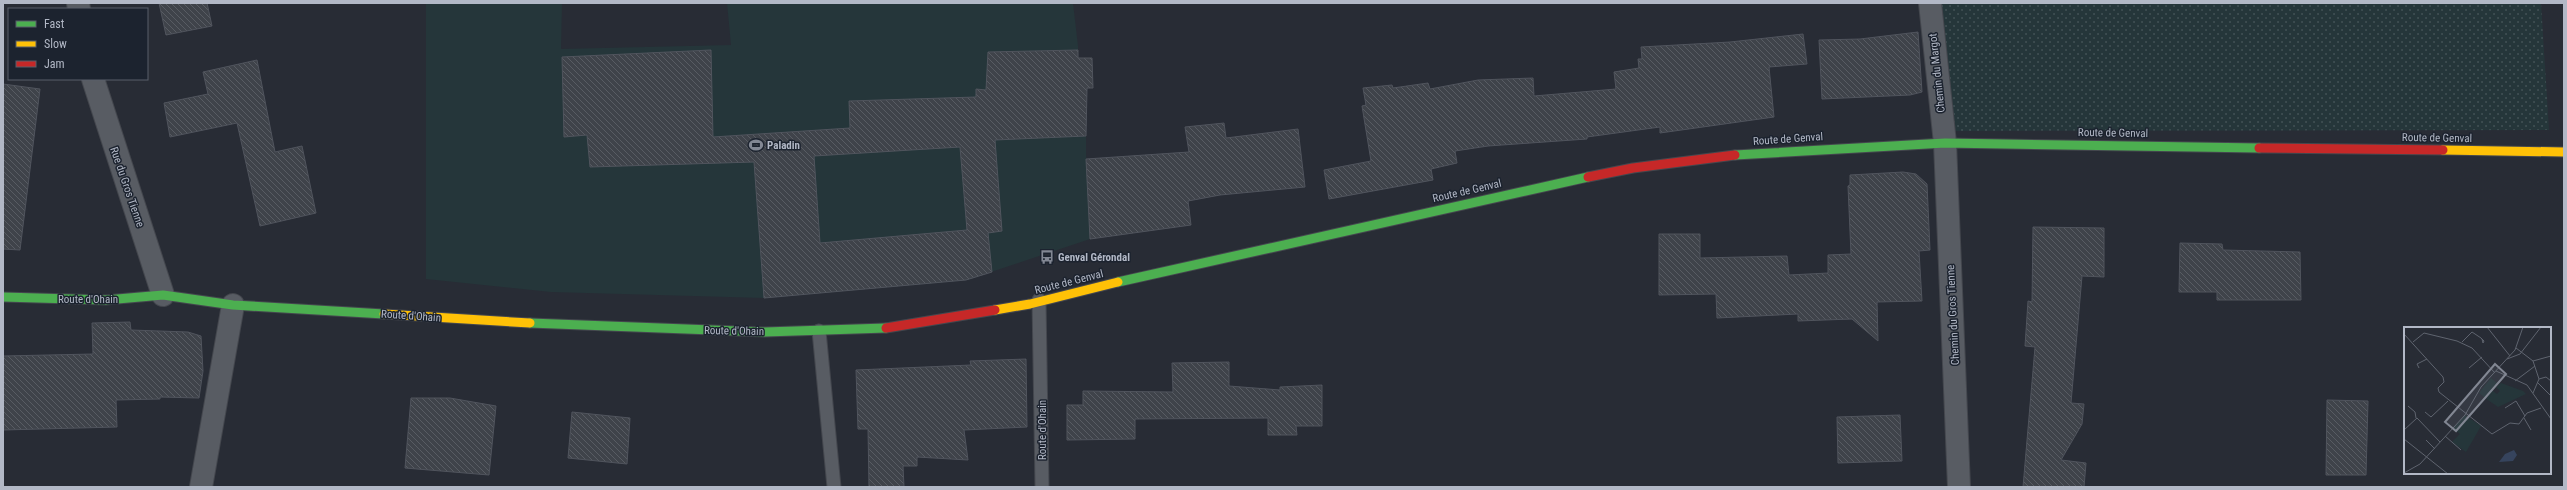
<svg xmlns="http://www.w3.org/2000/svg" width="2567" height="490" font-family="'Roboto Condensed',sans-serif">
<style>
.grass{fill:url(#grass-dots)}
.pitch{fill:#25363a}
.building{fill:url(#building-back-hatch);stroke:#50545d;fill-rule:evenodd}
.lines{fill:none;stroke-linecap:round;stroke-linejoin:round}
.lane-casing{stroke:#44474e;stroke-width:15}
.street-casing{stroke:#44474e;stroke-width:24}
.fast-casing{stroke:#44474e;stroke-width:11}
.slow-casing{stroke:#44474e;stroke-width:11}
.jam-casing{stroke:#44474e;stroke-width:11}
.lane{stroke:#585c63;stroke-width:13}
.street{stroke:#585c63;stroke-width:22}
.fast{stroke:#4caf50;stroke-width:9}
.slow{stroke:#ffc107;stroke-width:9}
.jam{stroke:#c62828;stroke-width:9}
.labels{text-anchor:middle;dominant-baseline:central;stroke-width:3;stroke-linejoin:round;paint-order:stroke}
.street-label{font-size:11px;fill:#b2b8c6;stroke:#1c232f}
.poi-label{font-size:11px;font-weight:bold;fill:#b2b8c6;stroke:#1c232f;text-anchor:start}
.inset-road{fill:none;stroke:#5f646f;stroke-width:1}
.view{fill:#828793;fill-opacity:0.15;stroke:#828793;stroke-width:2}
.inset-edge{fill:none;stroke:#b2b8c6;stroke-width:2}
</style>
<defs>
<pattern id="grass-dots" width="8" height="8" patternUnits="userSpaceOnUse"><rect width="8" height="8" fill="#25363a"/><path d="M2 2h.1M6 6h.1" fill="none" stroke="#425155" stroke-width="1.8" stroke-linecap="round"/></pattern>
<pattern id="building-back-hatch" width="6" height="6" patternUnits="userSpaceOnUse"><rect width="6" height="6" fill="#3f434a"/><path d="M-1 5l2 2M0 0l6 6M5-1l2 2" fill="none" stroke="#585c63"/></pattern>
</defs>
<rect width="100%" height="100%" fill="#282c35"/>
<!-- grass -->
<path class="grass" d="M1928,3H2541L2549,130L1941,131Z"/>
<!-- pitch -->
<path class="pitch" d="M426,3H562L561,49L731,45L727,3H1073L1078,46V89L1086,98V153L1090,239L967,280L764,298L551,292L426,279Z"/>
<!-- building -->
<g class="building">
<path d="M159,3H207L212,26L166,35Z"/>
<path d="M1918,32L1922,92L1910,95L1822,99L1819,40L1860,39Z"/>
<path d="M1803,34L1807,64L1769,67L1774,117L1660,133V127L1587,137V139L1488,146L1455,151L1457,163L1431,169L1433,180L1329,199L1324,170L1371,161L1362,106L1366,105L1363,88L1392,85L1393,88L1428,83L1430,89L1478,80L1533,78L1534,96L1616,89L1614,72L1639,68L1638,59H1642L1641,47L1730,42Z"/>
<path d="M711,50L713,137L850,128L849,101L976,97V89L986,90L988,52L1078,50V58H1092L1093,88H1087L1086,136L995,140L1002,231L988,233L992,272L966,280L764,298L754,162L590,167L587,135L564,137L562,57ZM960,147L967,230L820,243L814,156Z"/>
<path d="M257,60L275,152L302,146L316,213L260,226L237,123L170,137L164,103L208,94L203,72Z"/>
<path d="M3,84L40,89L20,250L3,249Z"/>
<path d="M1224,123L1226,138L1298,129L1305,187L1220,195L1188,201L1191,225L1090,239L1086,159L1189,152L1185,127Z"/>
<path d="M1903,172L1916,174L1927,184L1930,250L1919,251L1922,301L1877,302L1878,341L1852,319L1798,321V314L1717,318L1716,294L1659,295V234H1700V258L1787,256L1789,275L1828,273V255L1851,254L1848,186L1850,185V175Z"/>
<path d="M2033,227L2104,228V277L2082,276L2071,403L2084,404L2082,424L2061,460L2086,463L2084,487H2023L2035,347L2025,346L2028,301L2032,302Z"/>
<path d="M2180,243L2222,244L2223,250L2300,252L2301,300H2217V292H2179Z"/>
<path d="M130,322L131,330L188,332L201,336L203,371L199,398L160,397V399L116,400L117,427L3,430V356L93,354L92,323Z"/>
<path d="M1026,359L1027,427L964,430L968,460L917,457V466H903L904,487H869L868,429H858L856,370L971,365L970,361Z"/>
<path d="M1229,362V386L1280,390V387L1322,385V426H1296L1297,435H1268V418L1135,419V439L1067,440V405H1083V391L1173,392L1172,363Z"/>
<path d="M411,398H450L496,406L489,475L405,468Z"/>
<path d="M2327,400L2368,401L2366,475H2326Z"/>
<path d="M572,412L630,418L627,464L568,458Z"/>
<path d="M1900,415L1902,461L1838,463L1837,417Z"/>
</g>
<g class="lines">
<defs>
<g id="lane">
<path d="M1039,300L1042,487"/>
<path d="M819,331L834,487"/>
</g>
<g id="street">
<path d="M78,3L79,9"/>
<path d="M1930,3L1945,143L1959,487"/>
<path d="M93,79L163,295"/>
<path d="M201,487L233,305"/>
</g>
<g id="fast">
<path d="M1735,155L1945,143L2259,148"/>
<path d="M1118,282L1588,177"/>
<path d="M3,297L106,300L163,295L233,305L384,314"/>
<path d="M530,323L765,332L886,328"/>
</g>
<g id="slow">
<path d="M2443,150L2564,152"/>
<path d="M995,310L1030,304L1118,282"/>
<path d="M384,314L530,323"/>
</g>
<g id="jam">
<path d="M2259,148L2443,150"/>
<path d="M1588,177L1633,168L1735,155"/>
<path d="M886,328L995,310"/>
</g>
</defs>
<!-- lane casing -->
<use href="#lane" class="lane-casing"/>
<!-- street casing -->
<use href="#street" class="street-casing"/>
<!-- fast casing -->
<use href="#fast" class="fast-casing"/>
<!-- slow casing -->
<use href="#slow" class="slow-casing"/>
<!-- jam casing -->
<use href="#jam" class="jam-casing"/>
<!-- lane -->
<use href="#lane" class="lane"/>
<!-- street -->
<use href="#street" class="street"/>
<!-- fast -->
<use href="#fast" class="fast"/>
<!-- slow -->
<use href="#slow" class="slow"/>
<!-- jam -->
<use href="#jam" class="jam"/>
</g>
<!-- icons -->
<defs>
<symbol id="stadium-bare" viewBox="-9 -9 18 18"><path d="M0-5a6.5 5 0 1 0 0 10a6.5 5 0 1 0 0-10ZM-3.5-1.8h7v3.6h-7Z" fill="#828793" stroke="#1c232f" stroke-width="2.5" paint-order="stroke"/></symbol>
<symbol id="bus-bare" viewBox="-9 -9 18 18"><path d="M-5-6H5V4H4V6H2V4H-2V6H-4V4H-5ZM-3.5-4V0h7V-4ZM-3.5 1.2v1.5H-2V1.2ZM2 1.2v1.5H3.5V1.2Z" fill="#828793" stroke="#1c232f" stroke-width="2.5" paint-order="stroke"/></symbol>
</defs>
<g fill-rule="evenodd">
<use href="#stadium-bare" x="746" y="135" width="20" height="20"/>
<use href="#bus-bare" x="1037" y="247" width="20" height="20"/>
</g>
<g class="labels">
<!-- street labels -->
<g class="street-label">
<text transform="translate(1937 73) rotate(-96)">Chemin du Margot</text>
<text transform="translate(2113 133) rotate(1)">Route de Genval</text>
<text transform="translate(2437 138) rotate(1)">Route de Genval</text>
<text transform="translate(1788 139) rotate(-4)">Route de Genval</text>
<text transform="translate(127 187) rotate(71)">Rue du Gros Tienne</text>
<text transform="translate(1467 191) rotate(-13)">Route de Genval</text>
<text transform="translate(1069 282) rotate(-14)">Route de Genval</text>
<text x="88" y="299">Route d'Ohain</text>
<text transform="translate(1953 315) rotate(-93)">Chemin du Gros Tienne</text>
<text transform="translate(411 316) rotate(4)">Route d'Ohain</text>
<text transform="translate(734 331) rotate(1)">Route d'Ohain</text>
<text transform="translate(1042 430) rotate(-90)">Route d'Ohain</text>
</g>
<!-- poi labels -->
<g class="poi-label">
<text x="767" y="145">Paladin</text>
<text x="1058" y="257">Genval Gérondal</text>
</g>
</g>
<!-- overview -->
<g transform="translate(2404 327)">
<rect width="147" height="147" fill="#282c35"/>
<path d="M97,56L119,64L122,67L94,80L84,73L89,64L93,67L96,64L92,60ZM61,88L77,99L62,125L48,115L56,107L49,101Z" fill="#25363a"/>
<path d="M87,51L94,57L87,62L89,64L84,73L75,66Z" fill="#25363a"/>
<path d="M110,123L113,128L109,134L95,135L101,127Z" fill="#36445d"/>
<path class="inset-road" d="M83,0L106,29M20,6L53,14L68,21L91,46M0,7L39,50L40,55L34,61L35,65L88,107L106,96L115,97L123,86L137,81M9,15L20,6M58,15L68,5L77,11L80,14L79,16L78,12M112,21L129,34L147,29M103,32L116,27L137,0M15,41L13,37L23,32M65,41L78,30M92,44L123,58L147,92M135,52L142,50L147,54M111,54L131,39M134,56L147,69M129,66L135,52L129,34M4,79L11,85L12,91M101,81L112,74L121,89M21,85L27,90L44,74M120,91L127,103M0,103L13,91L36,115M41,109L57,123M0,112L44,147M22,113L31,122M0,146L16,137L61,88L77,60L111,23L119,0"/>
<path class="view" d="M91,37L102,47L52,104L41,95Z"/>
<rect width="147" height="147" class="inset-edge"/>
</g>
<!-- border -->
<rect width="2567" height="490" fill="none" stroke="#b2b8c6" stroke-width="8"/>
<!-- legend -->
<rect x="8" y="8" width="140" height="72" fill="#1c232f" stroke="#585f6b"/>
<rect x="16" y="21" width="20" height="6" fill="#4caf50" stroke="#585f6b"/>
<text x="44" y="28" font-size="12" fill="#b2b8c6">Fast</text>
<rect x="16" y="41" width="20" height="6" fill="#ffc107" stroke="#585f6b"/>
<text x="44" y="48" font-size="12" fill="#b2b8c6">Slow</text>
<rect x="16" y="61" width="20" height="6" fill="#c62828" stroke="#585f6b"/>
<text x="44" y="68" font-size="12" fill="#b2b8c6">Jam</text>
</svg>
